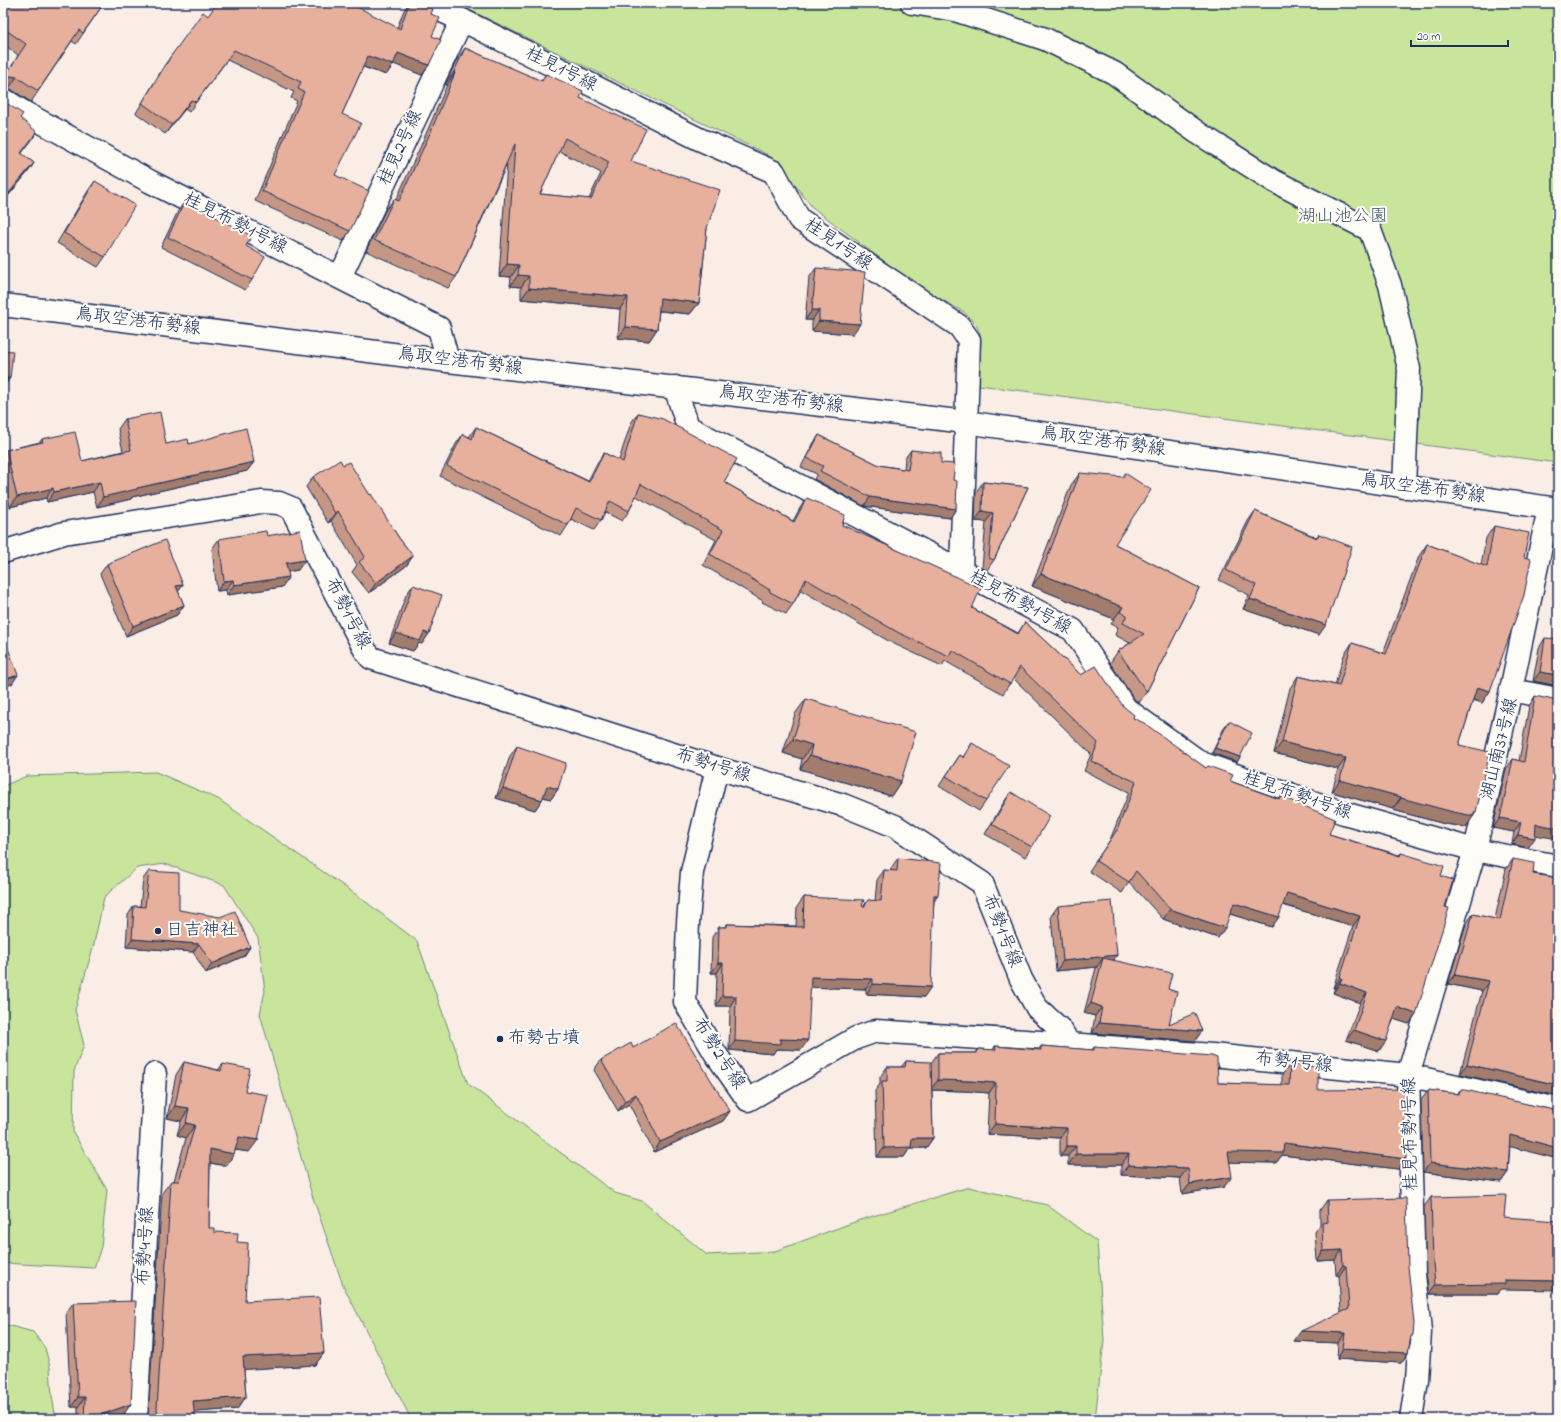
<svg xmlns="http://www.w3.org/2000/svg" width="1561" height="1422" font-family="'Indie Flower','Klee One',sans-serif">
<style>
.green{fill:#c9e59c;stroke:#728a7d}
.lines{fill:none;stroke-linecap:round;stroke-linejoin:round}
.minor-casing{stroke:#1b2f5e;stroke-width:25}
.major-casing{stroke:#1b2f5e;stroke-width:25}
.minor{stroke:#fdfcf7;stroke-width:22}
.major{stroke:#fdfcf7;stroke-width:22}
.wall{fill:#c79786;stroke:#1b2f5e;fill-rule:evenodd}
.shaded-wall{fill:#a27b6d;stroke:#1b2f5e}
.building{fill:#e7b09c;stroke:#1b2f5e;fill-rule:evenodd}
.poi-dot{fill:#1b2f5e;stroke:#fdfcf7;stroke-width:1.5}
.labels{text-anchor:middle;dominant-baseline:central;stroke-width:4;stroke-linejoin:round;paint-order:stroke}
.street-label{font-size:18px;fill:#1b2f5e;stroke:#fdfcf7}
.park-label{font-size:18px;fill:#465c6e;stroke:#fdfcf7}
.poi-label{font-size:18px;fill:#1b2f5e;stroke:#fdfcf7;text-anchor:start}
</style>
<rect width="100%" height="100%" fill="#f9ede5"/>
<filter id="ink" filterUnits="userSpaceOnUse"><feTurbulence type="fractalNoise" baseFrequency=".025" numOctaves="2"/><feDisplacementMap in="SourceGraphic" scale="8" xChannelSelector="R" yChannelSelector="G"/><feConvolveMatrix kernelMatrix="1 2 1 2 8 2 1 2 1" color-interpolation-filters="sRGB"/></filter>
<g filter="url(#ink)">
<!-- green -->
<g class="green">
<path d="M455,3H1558V463L979,385L981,336L976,324L964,312L917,286L812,207L777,162L766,154Z"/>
<path d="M156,772L218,799L358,896L417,941L468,1084L615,1193L642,1201L707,1255L775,1251L860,1220L969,1187L1047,1205L1097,1242L1104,1340L1095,1419H411L343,1285L311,1192L260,1014L265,991L258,938L224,885L165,864L137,868L104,897L94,944L75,1010L84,1045L74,1071L73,1132L107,1190L101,1247L94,1268L3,1263V786L27,776Z"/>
<path d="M3,1324L33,1332L45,1348L50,1367L52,1396L56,1419H3Z"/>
</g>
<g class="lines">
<defs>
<g id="minor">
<path d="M424,3L462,20L699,139L774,172L799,219L959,326L969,340L961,570"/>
<path d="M912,3L955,10L1045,39L1114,73L1198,133L1274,181L1370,230L1390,285L1409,369L1404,487"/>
<path d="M3,99L25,113L151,182L439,328L448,361"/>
<path d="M340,277L462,20"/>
<path d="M675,387L688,427L1073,630L1126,709L1201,763L1344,813L1475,850L1558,866"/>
<path d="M3,552L64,533L261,502L279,503L291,508L365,650L371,658L717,768L843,805L895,826L982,883L1021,979L1037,1008L1061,1030L1069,1044L1212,1055L1408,1075L1558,1109"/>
<path d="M1511,690L1558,699"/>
<path d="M717,768L692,872L688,923L685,1002L715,1053L748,1100L856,1038L876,1031L1069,1044"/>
<path d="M136,1419L155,1074"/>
<path d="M1411,1419L1417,1380L1420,1332L1414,1274L1408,1075L1475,850L1511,690L1549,508"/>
</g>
<path id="major" d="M3,305L448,361L966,422L1558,509"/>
</defs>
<!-- minor casing -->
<use href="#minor" class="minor-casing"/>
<!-- major casing -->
<use href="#major" class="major-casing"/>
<!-- minor -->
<use href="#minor" class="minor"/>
<!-- major -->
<use href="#major" class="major"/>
</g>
<!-- wall -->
<g class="wall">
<path d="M3,3H104L76,44L72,41L31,102L9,88L3,87L18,55L3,44Z"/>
<path d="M409,3H418L431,14L432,36L429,65L422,75L394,64L386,75L363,67L342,114L335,175L350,231L343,241L255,201L297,101L291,98L294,92L227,60L189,112L185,109L165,134L136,113L164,66L171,56L208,16L397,28L404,10Z"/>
<path d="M465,48L541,81L546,74L580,98L631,161L707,228L699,303L690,314L659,311L657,329L649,341L618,338L620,309L521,299V287L510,286L511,277L499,276L507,164L456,277L448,288L366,251L385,211L394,199L396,200L422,143L447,85L445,84L457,60ZM559,151L601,173L589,199L540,194Z"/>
<path d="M3,101L20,118L31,141L21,153L34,163L28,172L3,202Z"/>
<path d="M95,181L105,257L98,267L57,243L88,191Z"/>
<path d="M185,201L246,246L252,280L245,290L161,247L178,211Z"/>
<path d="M816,268L853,334L812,331V320H805L809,278Z"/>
<path d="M638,413L724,482L793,521L800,508L807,498L842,525L972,608L1018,633L1025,622L1081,675L1123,706L1133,718L1206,768L1208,766L1230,781L1278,798L1280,796L1329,834L1399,855L1401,853L1441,876L1409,1024L1394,1019L1379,1051L1346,1040L1360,1003L1333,993L1335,988H1333L1353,926L1283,905L1272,927L1230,914L1218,938L1163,919L1129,882L1122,893L1089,871L1110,840L1129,792L1084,771L1091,754L1013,678L1003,694L945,661L942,666L892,643L801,590L793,604L786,614L762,602L763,601L703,565L716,540L636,496L629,511L622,521L605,512L601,520L594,530L571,519L568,525L561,536L440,476L456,444L463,434L469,437L476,427L588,481L597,463L604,453L619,460L631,423Z"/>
<path d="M125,419L166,444H189L254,462L247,471L132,497L131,499L97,507L93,492L47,502L46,498L10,507L3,475V455L6,450L40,442L42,439L82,461L123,451L118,429Z"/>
<path d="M819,435L879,465L904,469L905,458L911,450L941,463L953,480L956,509L950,518L864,506L814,479L817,474L801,467L813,444Z"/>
<path d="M343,465L370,495L399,538L413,556L406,566L369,593L352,572L357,565L331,521L328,523L306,487L313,477Z"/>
<path d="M1080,473L1115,544L1199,588L1147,691L1139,703L1135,700L1110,663L1118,651L1130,643L1115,635L1118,627L1111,624L1114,619L1032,586L1071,485Z"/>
<path d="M983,482L1028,487L994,560L987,570L982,568L986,522L975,521L976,492Z"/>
<path d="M1255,511L1316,537L1319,534V635L1243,609L1249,595L1219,580L1248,521Z"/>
<path d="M1494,526L1490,691L1482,703L1473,700L1459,745L1476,812L1466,827L1445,824L1393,810V809L1332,792L1338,769L1274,753L1290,688L1298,676L1335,685L1344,655L1352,643L1383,653L1419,556L1427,544L1481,565L1486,538Z"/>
<path d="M219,539L298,570L288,572L282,587L227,595L226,590L217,591L212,549Z"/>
<path d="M107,564L183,585L178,591L184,605L177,615L126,636L100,574Z"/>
<path d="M413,585L422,644L419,643L413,651L389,643L406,595Z"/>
<path d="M1545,638L1558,686L1533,681L1539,648Z"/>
<path d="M1535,696V835L1528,848L1512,844L1514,832L1493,828L1506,769L1513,759L1519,761L1529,706Z"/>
<path d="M806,699L901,781L891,796L800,769L802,759L783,753L795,714Z"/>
<path d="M1229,721L1240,757L1237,762L1212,753L1225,726Z"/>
<path d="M972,743L986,801L979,811L939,786L960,755L963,757Z"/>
<path d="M517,746L558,789L551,799L543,797L535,810L496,798L510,756Z"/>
<path d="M1011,792L1032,847L1025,857L985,834L1004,802Z"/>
<path d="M898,858L934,902L924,997L866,994V989L810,987L801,1050L776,1049L773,1054L729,1050L730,1006H716L717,973H711L712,937L719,927H725L727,924L796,926L797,907L804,897L863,907L868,900L875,901L877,880L884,870L891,871V868Z"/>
<path d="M1513,859L1533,874L1558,1096L1460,1074L1482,991L1448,984L1466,924L1473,914L1495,919L1506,869Z"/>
<path d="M149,871L179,910L250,947L244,956L206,973L193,952L126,947L128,915L134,906L140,907L143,879Z"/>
<path d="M1058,906L1117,955L1113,961L1168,989L1169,1024L1195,1041L1092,1033L1095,1016L1084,1013L1096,968L1097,967L1056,971L1051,916Z"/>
<path d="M995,1046L1039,1049L1041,1046L1092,1050L1094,1047L1218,1083L1282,1085V1075L1290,1064L1318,1090L1406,1159L1398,1169L1282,1155L1276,1163L1230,1162L1224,1187L1182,1194L1180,1178L1121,1175V1165H1068V1156H1060V1138L987,1134L989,1093L964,1091L932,1090L933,1138L926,1148H910L904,1157H877L875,1091L880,1084V1077L887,1067H901L906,1061L931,1063L938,1053H975L978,1049L993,1050Z"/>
<path d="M633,1048L730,1111L723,1121L654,1152L629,1104L618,1111L594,1070L601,1060Z"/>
<path d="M184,1062L218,1070L223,1064L245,1091L249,1152L236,1150L226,1166L210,1163L209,1228L214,1232L237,1242L245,1301L324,1353L315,1365L244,1369L246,1397L237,1409L194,1412L195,1419H148L162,1193L171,1181H174L186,1138L177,1135L181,1121L167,1118L176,1075Z"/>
<path d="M1428,1090L1457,1094L1460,1090L1558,1111V1159L1510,1146L1508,1172L1501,1182L1423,1172L1421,1099Z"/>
<path d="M1431,1197L1504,1217L1501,1289L1498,1294H1429L1426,1273L1424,1207Z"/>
<path d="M1327,1200L1411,1340L1408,1353L1401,1363L1337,1359L1338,1343L1294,1341L1341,1313L1339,1276L1336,1275L1335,1260L1317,1261L1315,1232L1320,1225V1210Z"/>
<path d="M73,1303L124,1414L110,1419H78V1407H71L66,1313Z"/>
</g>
<!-- shaded-wall -->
<g class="shaded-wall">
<path d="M398,53L429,65L422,75L391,63Z"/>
<path d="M368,56L393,65L386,75L361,66Z"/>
<path d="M454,72L455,73L447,85L445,84Z"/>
<path d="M11,76L17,77L9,88L3,87V79Z"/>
<path d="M191,100L185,109L165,134L172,125Z"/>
<path d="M37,132L31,141L15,162L21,153Z"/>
<path d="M34,163L28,172L3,202L9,193Z"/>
<path d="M507,264L519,265L511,277L499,276Z"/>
<path d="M518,275L529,276L521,287L510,286Z"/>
<path d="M529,288L628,297L620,309L521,299Z"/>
<path d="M660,298L699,303L690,314L652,310Z"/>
<path d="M812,310H819L812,320H805Z"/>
<path d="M819,321L860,324L853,334L812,331Z"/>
<path d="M626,327L657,329L649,341L618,338Z"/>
<path d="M3,378H10L3,388Z"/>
<path d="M254,462L247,471L132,497L131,499L97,507L103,497L137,488Z"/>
<path d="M100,482L93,492L47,502L54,492Z"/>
<path d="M53,488L46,498L10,507L17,497Z"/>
<path d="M870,497L956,509L950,518L864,506Z"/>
<path d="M338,511L331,521L328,523L335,513Z"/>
<path d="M982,511L993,513L986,522L975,521Z"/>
<path d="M413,556L406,566L369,593L376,583Z"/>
<path d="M305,560L298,570L279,573L286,563Z"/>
<path d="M1041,574L1123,607L1114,619L1032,586Z"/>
<path d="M289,577L282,587L227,595L234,585Z"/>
<path d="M233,580L226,590L217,591L224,581Z"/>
<path d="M183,585L176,595V586Z"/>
<path d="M1250,599L1326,625L1319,635L1243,609Z"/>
<path d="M184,605L177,615L126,636L133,626Z"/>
<path d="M424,632L429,634L422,644L419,643L413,651L389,643L396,633Z"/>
<path d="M1540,672L1558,675V686L1533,681Z"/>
<path d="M18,675L12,684L3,687V680Z"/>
<path d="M1477,687L1490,691L1482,703L1469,698Z"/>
<path d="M793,739L812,745L802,759L783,753Z"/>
<path d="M1282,742L1346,758L1338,769L1274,753Z"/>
<path d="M1215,748L1240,757L1237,762L1212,753Z"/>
<path d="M810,755L901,781L891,796L800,769Z"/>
<path d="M1340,780L1401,797L1393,809L1332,792Z"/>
<path d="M547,786L558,789L551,799L540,796Z"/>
<path d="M503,788L542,800L535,810L496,798Z"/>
<path d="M1401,798L1474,812H1476L1466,827L1445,824L1393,810Z"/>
<path d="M1500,818L1521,822L1514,832L1493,828Z"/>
<path d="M1536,824L1558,828V839L1529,834Z"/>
<path d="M1518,835L1535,838L1528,848L1512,844Z"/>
<path d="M1287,893L1360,916L1353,926L1280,904Z"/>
<path d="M934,895H938L932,905Z"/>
<path d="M1234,903L1279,917L1272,927L1227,913Z"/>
<path d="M1170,909L1225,928L1218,938L1163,919Z"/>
<path d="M132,939L199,944L193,952L126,947Z"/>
<path d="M250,947L244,956L206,973L212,964Z"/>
<path d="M1117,955L1110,965L1103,958L1097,967L1056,971L1063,961Z"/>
<path d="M718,963H723L717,973H711Z"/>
<path d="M1455,975L1489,981L1482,991L1448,984Z"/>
<path d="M811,977L873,979L866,989L804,987Z"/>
<path d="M1340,977L1342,978L1335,988H1333Z"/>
<path d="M1340,983L1367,993L1360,1003L1333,993Z"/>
<path d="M873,984L931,987L924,997L866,994Z"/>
<path d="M722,996H736L730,1006H716Z"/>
<path d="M1091,1003L1102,1007L1095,1016L1084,1013Z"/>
<path d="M1397,1007L1416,1014L1409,1024L1390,1018Z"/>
<path d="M1099,1023L1202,1031L1195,1041L1092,1033Z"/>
<path d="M1354,1030L1386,1041L1379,1051L1346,1040Z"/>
<path d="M780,1039L808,1040L801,1050L776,1049L773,1054L729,1050L735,1041Z"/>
<path d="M1467,1064L1558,1085V1096L1460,1074Z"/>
<path d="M938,1080L971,1081L996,1083L989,1093L964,1091L930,1090Z"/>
<path d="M636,1094L629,1104L618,1111L625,1101Z"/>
<path d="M175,1106L189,1108L181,1121L167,1118Z"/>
<path d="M730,1111L723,1121L654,1152L660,1142Z"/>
<path d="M186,1123L195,1125L186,1138L177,1135Z"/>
<path d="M995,1124L1067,1128L1060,1138L987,1134Z"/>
<path d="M1510,1135L1558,1148V1159L1504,1145Z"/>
<path d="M239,1137L258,1140L249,1152L230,1149Z"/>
<path d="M912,1138H933L926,1148H910L904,1157H877L884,1148Z"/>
<path d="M1284,1143L1406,1159L1398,1169L1282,1155L1276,1163L1221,1162L1228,1152Z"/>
<path d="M1067,1146H1076L1068,1156H1060Z"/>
<path d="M210,1149L234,1154L226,1166L201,1161Z"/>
<path d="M1076,1154H1129L1121,1165H1068Z"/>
<path d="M1430,1163L1508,1172L1501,1182L1423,1172Z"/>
<path d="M1128,1165L1188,1168L1180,1178L1121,1175Z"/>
<path d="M1232,1177L1224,1187L1182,1194L1190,1184Z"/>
<path d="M1342,1250L1335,1260L1317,1261L1323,1251Z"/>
<path d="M1343,1265L1346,1266L1339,1276L1336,1275Z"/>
<path d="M1505,1280L1558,1281V1290L1501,1289L1498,1294H1429L1435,1285Z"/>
<path d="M1301,1331L1345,1333L1338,1343L1294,1341Z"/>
<path d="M1343,1349L1408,1353L1401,1363L1337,1359Z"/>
<path d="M324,1353L315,1365L235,1370L243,1357Z"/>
<path d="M78,1397H85L78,1407H71Z"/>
<path d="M246,1397L237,1409L184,1413L193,1401Z"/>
<path d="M131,1404L124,1414L110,1419H89Z"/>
</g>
<!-- building -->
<g class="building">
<path d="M3,3H104L83,33L79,30L38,91L17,77L11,76L3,79L26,44L3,28Z"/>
<path d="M217,3H350L400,29L409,3H418L433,9L431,14L440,18L432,36L441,40L429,65L398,53L393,65L368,56L342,114L361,123L335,175L369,191L350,231L262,191L304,92L298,89L301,82L234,50L196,102L191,100L172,125L142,103L171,56L203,12L208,16Z"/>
<path d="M465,48L542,81L546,74L583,91L580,98L646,129L631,161L720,190L707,228L699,303L660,298L657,329L626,327L628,297L529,288V276L518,275L519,265L507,264L515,144L456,277L374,240L394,199L399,201L431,131L455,73L454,72ZM565,138L609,162L591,199L540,194Z"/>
<path d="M3,101L23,114L20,118L37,132L21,153L34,163L9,193L3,189Z"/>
<path d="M95,181L135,205L105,257L64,233Z"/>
<path d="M185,201L252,236L246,246L265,257L252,280L168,237Z"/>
<path d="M816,268L865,272L860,324L819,321V310H812Z"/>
<path d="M3,350L13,351L10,378H3Z"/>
<path d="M160,412L166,444L188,439L189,444L246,428L254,462L137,488V489L103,497L100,482L54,492L53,488L17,497L6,450L43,442L42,439L75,432L82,461L131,450L125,419Z"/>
<path d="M638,413L663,419L737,459L724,482L794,522L807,498L845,515L842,525L981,588L972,608L1018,634L1025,622L1081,675L1096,666L1123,706L1134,715L1133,718L1144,723L1206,768L1208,766L1233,775L1230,781L1279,799L1280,796L1335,819L1329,834L1400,856L1401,853L1444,866L1441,876L1453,880L1445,907L1449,908L1416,1014L1397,1007L1386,1041L1354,1030L1367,993L1340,983L1342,978L1340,977L1360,916L1287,893L1279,917L1234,903L1225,928L1170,909L1136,871L1129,882L1096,861L1117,830L1136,782L1091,761L1098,743L1020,667L1010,684L952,650L949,656L899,633L806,579L793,604L770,592V590L710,554L723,530L641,484L629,511L610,501L601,520L576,508L568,525L447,466L463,434L472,439L476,427L589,482L604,453L623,462Z"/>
<path d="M819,435L879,465L908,470L911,450L941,453V463L955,464L953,480L957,481L956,509L870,497L820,471L823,466L807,458Z"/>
<path d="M340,460L343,465L349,462L370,495L371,494L399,538L413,556L376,583L359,562L365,557L338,511L335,513L313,477Z"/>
<path d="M1080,473L1123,477L1125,473L1151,490L1115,544L1199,588L1147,691L1144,688L1118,651L1144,634L1123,623L1127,615L1120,612L1123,607L1041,574Z"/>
<path d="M983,482L1028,487L994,560L989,558L993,513L982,511Z"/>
<path d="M1255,511L1317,538L1319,534L1352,547L1326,625L1250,599L1256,585L1226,570Z"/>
<path d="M1494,526L1529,533L1524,557L1531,559L1524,595L1490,691L1477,687L1459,745L1490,752L1476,812H1474V816L1453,812L1401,798V797L1340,780L1346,758L1282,742L1298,676L1339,686L1352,643L1386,654L1427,544L1487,567Z"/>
<path d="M300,530L305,560L286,563L289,577L234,585L233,580L224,581L219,539L266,531L267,536Z"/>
<path d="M165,540L183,585L176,586L184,605L133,626L107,564Z"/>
<path d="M413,585L442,595L429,634L424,632L420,641L396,633Z"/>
<path d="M3,635L18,675L3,680Z"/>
<path d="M1545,638L1558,639V675L1540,672Z"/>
<path d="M1535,696L1558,701V828L1536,824L1535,838L1518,835L1521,822L1500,818L1513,759L1524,762Z"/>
<path d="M806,699L916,732L901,781L810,755L812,745L793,739Z"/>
<path d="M1229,721L1252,733L1240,757L1215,748Z"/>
<path d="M972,743L1009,766L986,801L946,776L960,755L964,758Z"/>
<path d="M517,746L566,763L558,789L547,786L542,800L503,788Z"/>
<path d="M1011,792L1050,816L1032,847L992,824Z"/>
<path d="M898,858L941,863L938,895H934L931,987L873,984V979L811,977L808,1040L780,1039V1044L735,1041L736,996H722L723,963H718L719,927H727V924L803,927L804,897L864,900L862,906L864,907L868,900L881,901L884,870L897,871Z"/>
<path d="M1513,859L1534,863L1533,874L1558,878V1085L1467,1064L1489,981L1455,975L1473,914L1500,920Z"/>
<path d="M149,871L179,873V910L220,917L235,911L250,947L212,964L199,944L132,939L134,906L145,907Z"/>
<path d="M1112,901L1117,955L1063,961L1058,906Z"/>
<path d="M1103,958L1172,973L1168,989L1177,992L1169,1024L1195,1013L1202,1031L1099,1023L1102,1007L1091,1003Z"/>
<path d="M676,1023L730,1111L660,1142L636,1094L625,1101L601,1060L631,1043L633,1048Z"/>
<path d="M995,1046L1041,1050V1046L1094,1050V1047L1212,1056L1217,1058L1218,1083L1289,1085L1290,1064L1318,1067V1090L1404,1089L1406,1159L1284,1143L1283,1153L1228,1152L1232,1177L1190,1184L1188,1168L1128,1165L1129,1154H1076V1146H1067V1128L995,1124L996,1083L971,1081L938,1080V1053H977L978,1049L996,1050Z"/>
<path d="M906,1061L931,1062L933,1138H912L911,1147L884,1148L882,1081H887V1067H905Z"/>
<path d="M184,1062L221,1071L223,1064L250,1069L245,1091L268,1095L258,1140L239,1137L234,1154L210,1149L209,1228H214V1232L238,1233L237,1242L248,1243L245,1301L319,1297L324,1353L243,1357L246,1397L193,1401L195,1419H158L157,1408L171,1181H179L195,1125L186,1123L189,1108L175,1106Z"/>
<path d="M1428,1090L1459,1094L1460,1090H1465L1558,1111V1148L1510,1135L1508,1172L1430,1163Z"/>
<path d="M1506,1195L1504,1217L1558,1221V1281L1505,1280V1284L1435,1285L1433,1263L1431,1197Z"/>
<path d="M1406,1198L1408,1266L1414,1323L1413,1336H1411L1408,1353L1343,1349L1345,1333L1301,1331L1349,1309L1346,1266L1343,1265L1342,1250L1323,1251L1322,1223L1328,1222L1327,1200Z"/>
<path d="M136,1301L131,1404L89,1419H84L85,1397H78L73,1303Z"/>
</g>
</g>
<!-- markers -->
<g class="poi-dot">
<circle cx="158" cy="931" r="4"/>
<circle cx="500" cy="1039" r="4"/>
</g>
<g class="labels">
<!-- street labels -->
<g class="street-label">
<text transform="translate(561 70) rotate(27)">桂見1号線</text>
<text transform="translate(401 148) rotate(-65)">桂見2号線</text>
<text transform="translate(235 224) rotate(27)">桂見布勢1号線</text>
<text transform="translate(838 245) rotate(34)">桂見1号線</text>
<text transform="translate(138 322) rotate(7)">鳥取空港布勢線</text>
<text transform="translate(460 362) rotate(7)">鳥取空港布勢線</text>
<text transform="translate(781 400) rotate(7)">鳥取空港布勢線</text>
<text transform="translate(1103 442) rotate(8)">鳥取空港布勢線</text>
<text transform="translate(1423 489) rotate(8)">鳥取空港布勢線</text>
<text transform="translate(1020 603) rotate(29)">桂見布勢1号線</text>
<text transform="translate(347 614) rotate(62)">布勢1号線</text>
<text transform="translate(1500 749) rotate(-76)">湖山南37号線</text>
<text transform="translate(713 766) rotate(17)">布勢1号線</text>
<text transform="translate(1297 796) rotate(19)">桂見布勢1号線</text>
<text transform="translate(1001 931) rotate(68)">布勢1号線</text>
<text transform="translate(718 1054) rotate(57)">布勢2号線</text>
<text transform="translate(1294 1063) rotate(6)">布勢1号線</text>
<text transform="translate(1411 1134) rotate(-91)">桂見布勢1号線</text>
<text transform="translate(146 1246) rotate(-87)">布勢4号線</text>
</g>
<!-- park labels -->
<g class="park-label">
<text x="1343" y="217">湖山池公園</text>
</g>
<!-- poi labels -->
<g class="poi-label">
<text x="166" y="931">日吉神社</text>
<text x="508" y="1039">布勢古墳</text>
</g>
</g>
<!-- margin -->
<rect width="1561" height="1422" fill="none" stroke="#fdfcf7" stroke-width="16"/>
<rect x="8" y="8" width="1545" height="1406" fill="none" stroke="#1b2f5e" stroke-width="1.5" filter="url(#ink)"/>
<!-- scale -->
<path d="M1411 40v6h97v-6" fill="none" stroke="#1b2f5e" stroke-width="2"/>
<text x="1417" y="40" font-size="12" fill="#1b2f5e" stroke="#fdfcf7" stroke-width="3" paint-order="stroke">20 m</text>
</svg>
